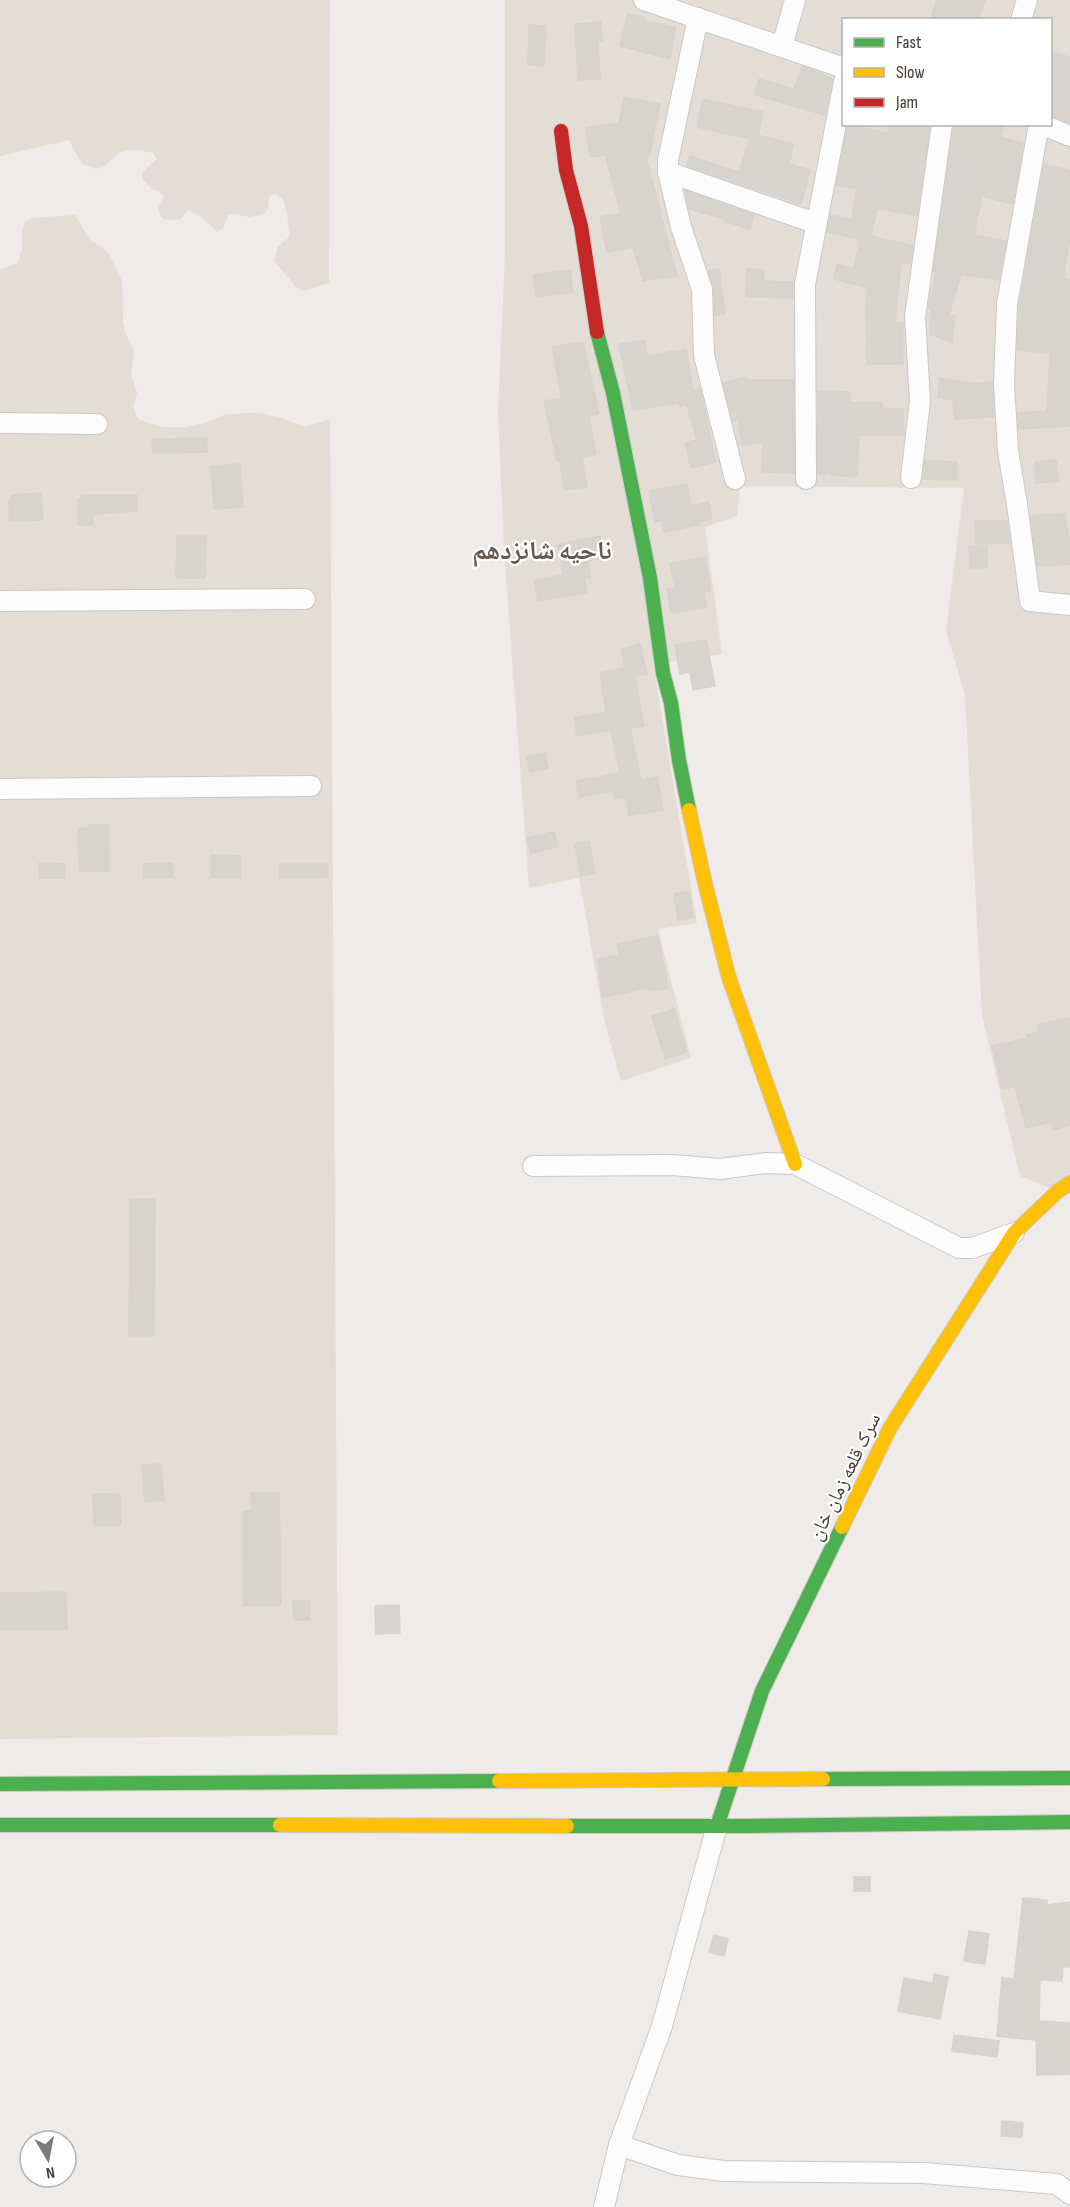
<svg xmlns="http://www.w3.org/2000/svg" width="1070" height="2207" font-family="'Sofia Sans Condensed','Noto Naskh Arabic',sans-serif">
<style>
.residential{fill:#e3ddd5;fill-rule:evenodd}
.building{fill:#d7d3cf;stroke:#d7d2ce;stroke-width:1.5}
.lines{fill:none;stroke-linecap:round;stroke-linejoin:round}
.street-casing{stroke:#cbc8c4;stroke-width:22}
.fast-casing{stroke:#d0c9c0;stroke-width:16}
.slow-casing{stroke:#d0c9c0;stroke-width:16}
.jam-casing{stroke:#d0c9c0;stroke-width:16}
.street{stroke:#fcfcfc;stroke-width:20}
.fast{stroke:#4caf50;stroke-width:14}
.slow{stroke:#ffc107;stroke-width:14}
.jam{stroke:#c62828;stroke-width:14}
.labels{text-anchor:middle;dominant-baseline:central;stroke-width:4.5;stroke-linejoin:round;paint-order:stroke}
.street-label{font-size:20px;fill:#453c34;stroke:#fff}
.district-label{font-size:26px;font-weight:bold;fill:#68594b;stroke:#fff}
</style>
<rect width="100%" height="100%" fill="#eeebe8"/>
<!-- residential -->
<g class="residential">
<path d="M0,0H330L329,283L303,291L297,288L274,261L278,247L288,238L290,231L285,205L282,198L276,194L269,196L268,210L263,214L249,217L235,214L228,215L223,228L217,232L201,217L188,210L179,220H165L160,215L158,208L164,196L159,191L152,189L142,179V172L157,159L153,153L139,150L125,151L119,153L103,167L96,169L82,164L69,140L0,156Z"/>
<path d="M505,0H1070V1183L1058,1191L1020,1176L982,1016L965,695L946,631L964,488L740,486L737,516L705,527L722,654L653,664L697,923L658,929L691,1058L621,1081L605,1024L579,878L529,888L504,550L498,411L505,256ZM844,20H1050V124H844Z"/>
<path d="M75,215L89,239L106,251L110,256L122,281L123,322L126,335L133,347L134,354L131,374L137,393L133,407L135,414L139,419L151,424L165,427H185L205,423L224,415L244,413H258L279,417L305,427L330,419L338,1735L0,1739V269L18,263L22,249V229L25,222L31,218Z"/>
</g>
<!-- building -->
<g class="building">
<path d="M936,0H985L978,20H931Z"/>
<path d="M628,14L645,18L644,21L676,27L670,59L620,46Z"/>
<path d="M601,22L602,41L598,40L600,79L578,80L575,24Z"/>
<path d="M529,25L546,26L544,66L528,65Z"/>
<path d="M1050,52L1070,57V123L1050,115Z"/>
<path d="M802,66L833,79L825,115L755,95L759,79L794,89Z"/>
<path d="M624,97L660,104L649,158L646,157L677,276L643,281L633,247L607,252L600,217L621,213L605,155L590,157L586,128L619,123Z"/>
<path d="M703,99L763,112L758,135L794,144L789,164L810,170L801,204L687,166L690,156L739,172L750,139L697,127Z"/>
<path d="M848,124L888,134L890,124H912L926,128L928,124H930L917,216L877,208L871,236L913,246L910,264L901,262L895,323H903V364H867L866,304L868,288L834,279L837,264L854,269L860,239L827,232L830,215L852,219L857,189L836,185Z"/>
<path d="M954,124H1004L1000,137L1023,143L1013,204L982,196L974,235L1006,241L999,280L961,274L949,315L955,316L952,343L930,334L932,309L928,308L936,273L933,272Z"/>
<path d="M1044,165L1070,170V238L1063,278L1070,279V426L1019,429L1018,413L1047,411L1050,353L1017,350L1019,305Z"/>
<path d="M685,190L754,215L750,229L724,221L725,219L689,209Z"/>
<path d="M719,269L725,314L715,315L714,288L708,271Z"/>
<path d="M747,269L764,270L763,281L793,282V298L746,297Z"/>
<path d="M570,270L573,292L536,297L533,275Z"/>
<path d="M645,340L647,356L686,349L693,391L700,389L716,462L691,468L685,443L697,440L687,405L680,407V403L633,410L619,344Z"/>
<path d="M583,342L599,414L589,416L596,454L582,457L587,487L565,490L560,461H557L544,401L562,398L552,347Z"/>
<path d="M747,377L748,380H794V473L762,472L763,442L742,445L738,420L733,421L723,383Z"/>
<path d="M940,378L970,383L992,382L994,417L954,419L953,400L938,397Z"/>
<path d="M818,391L850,392V403L882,402V409H903L904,435H859L857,477L831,475V473L818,474Z"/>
<path d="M207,438V452L153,453L152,439Z"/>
<path d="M1056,460L1058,481L1036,483L1035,462Z"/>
<path d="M925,461L957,462V480L923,479Z"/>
<path d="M240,464L243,507L214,509L211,466Z"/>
<path d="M687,484L691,506L709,502L712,519L699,522V525L664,532L662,520L655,522L649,491Z"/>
<path d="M41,493L43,520L9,521V500H11V495Z"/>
<path d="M82,495H137V511L93,514V525H78V499H82Z"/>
<path d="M1065,513L1067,530L1068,529L1070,564L1037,566L1031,516Z"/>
<path d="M975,521H1007L1010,543L976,544Z"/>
<path d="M177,536H206L205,578H176Z"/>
<path d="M600,536L604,558L588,561L590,578L585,579L587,593L538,601L535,580L563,575L558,544Z"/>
<path d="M969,546H987V568H970Z"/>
<path d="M705,557L711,591L704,592L707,607L671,613L667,589L675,588L670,563Z"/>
<path d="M706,640L715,686L693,690L690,672L680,674L675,645Z"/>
<path d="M640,644L647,674L635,676L644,726L630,728L641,780L657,777L663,810L629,816L626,797L615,799L613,791L579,797L576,781L620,773L611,730L577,736L574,718L606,712L600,673L625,668L621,649Z"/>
<path d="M545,753L548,768L530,772L527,756Z"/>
<path d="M89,825H108L109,871H79L78,829L89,828Z"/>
<path d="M554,832L558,847L531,853L527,838Z"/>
<path d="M589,841L595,873L581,876L575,844Z"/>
<path d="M211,855L240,856V878L211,877Z"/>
<path d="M39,863L65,864V878H39Z"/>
<path d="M173,863V877L144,878V864Z"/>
<path d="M279,864H328V877L280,878Z"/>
<path d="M689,891L693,917L678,920L674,894Z"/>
<path d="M658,936L668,988L649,991V988L602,997L598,959L619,955L617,944Z"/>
<path d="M675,1009L682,1038H683L687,1052L665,1059L652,1016Z"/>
<path d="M1070,1018V1125L1054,1130L1051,1122L1026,1128L1015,1087L1002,1089L992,1046L1028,1038L1027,1035L1039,1032L1038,1024Z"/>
<path d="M130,1199H155L154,1336H129Z"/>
<path d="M161,1464L164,1500L145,1502L142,1465Z"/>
<path d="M251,1493H279L281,1605L244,1606L243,1511H252Z"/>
<path d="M93,1494H120L121,1525L94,1526Z"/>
<path d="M66,1592L67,1629L0,1630V1593Z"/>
<path d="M293,1601H309L310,1620H294Z"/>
<path d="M399,1605L400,1633L376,1634L375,1606Z"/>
<rect x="854" y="1877" width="16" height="14"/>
<path d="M1023,1898L1047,1900V1905L1070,1902V1967H1063L1062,1981L1040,1980L1039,2021L1070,2023V2074L1037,2075L1036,2040L997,2036L1002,1978L1014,1979Z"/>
<path d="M969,1931L989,1934L985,1964L964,1961Z"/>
<path d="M714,1935L728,1939L724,1956L709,1952Z"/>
<path d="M934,1974L948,1977L940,2019L898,2011L904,1978L933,1983Z"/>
<path d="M954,2035L999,2041L997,2057L952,2051Z"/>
<path d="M1002,2121L1023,2123L1022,2137L1001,2136Z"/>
</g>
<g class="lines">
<defs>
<g id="street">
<path d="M644,0L844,68"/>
<path d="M698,18L668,160V172L815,223"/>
<path d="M1021,20L1027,0"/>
<path d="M782,46L795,0"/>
<path d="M1039,124L1007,304L1004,384L1008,451L1017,504L1030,601L1070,605"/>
<path d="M1041,124L1070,136"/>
<path d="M668,172L681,227L702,289L704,355L735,479"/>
<path d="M0,423L97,424"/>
<path d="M911,478L920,401L915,317L942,124"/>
<path d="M806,479L805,284L844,82"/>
<path d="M0,601L305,599"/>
<path d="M0,789L311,786"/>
<path d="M533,1166L673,1165L720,1169L766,1163L795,1164L959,1248H972L1014,1233"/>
<path d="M619,2145L678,2165L723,2171L923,2173L1057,2184L1070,2194"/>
<path d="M604,2207L619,2145L662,2026L717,1826"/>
</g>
<g id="fast">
<path d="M597,332L613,393L650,578L663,673L671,703L679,760L689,810"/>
<path d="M823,1779L1070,1778"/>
<path d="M0,1784L499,1781"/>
<path d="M0,1825H280"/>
<path d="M567,1826H749L1070,1822"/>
<path d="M717,1826L762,1691L842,1527"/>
</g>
<g id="slow">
<path d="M689,810L704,879L729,978L795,1164"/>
<path d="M842,1527L890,1428L1014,1233L1058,1191L1070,1183"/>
<path d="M499,1781L823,1779"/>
<path d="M280,1825L567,1826"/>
</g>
<path id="jam" d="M561,131L566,170L581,226L597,332"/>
</defs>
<!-- street casing -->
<use href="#street" class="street-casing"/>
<!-- fast casing -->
<use href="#fast" class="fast-casing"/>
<!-- slow casing -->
<use href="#slow" class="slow-casing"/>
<!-- jam casing -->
<use href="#jam" class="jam-casing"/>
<!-- street -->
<use href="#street" class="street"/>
<!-- fast -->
<use href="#fast" class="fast"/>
<!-- slow -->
<use href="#slow" class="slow"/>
<!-- jam -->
<use href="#jam" class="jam"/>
</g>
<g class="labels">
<!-- street labels -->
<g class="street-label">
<text transform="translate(845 1477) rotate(-64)">سرک قلعه زمان خان</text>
</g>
<!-- district labels -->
<g class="district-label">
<text x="542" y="551">ناحیه شانزدهم</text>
</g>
</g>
<!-- legend -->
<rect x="842" y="18" width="210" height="108" fill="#ffffff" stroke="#b5b1ae" stroke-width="1.5"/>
<rect x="854" y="38" width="30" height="9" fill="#4caf50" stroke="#b5b1ae" stroke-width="1.5"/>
<text x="896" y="48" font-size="18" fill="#453c34">Fast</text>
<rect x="854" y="68" width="30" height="9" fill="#ffc107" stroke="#b5b1ae" stroke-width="1.5"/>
<text x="896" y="78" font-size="18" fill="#453c34">Slow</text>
<rect x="854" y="98" width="30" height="9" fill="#c62828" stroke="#b5b1ae" stroke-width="1.5"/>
<text x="896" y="108" font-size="18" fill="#453c34">Jam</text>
<!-- north arrow -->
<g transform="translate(48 2159) rotate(170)"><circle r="28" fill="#ffffff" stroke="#b5b1ae" stroke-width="1.5"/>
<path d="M0-4.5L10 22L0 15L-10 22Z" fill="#807973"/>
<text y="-9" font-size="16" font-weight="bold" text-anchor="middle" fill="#453c34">N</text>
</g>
</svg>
